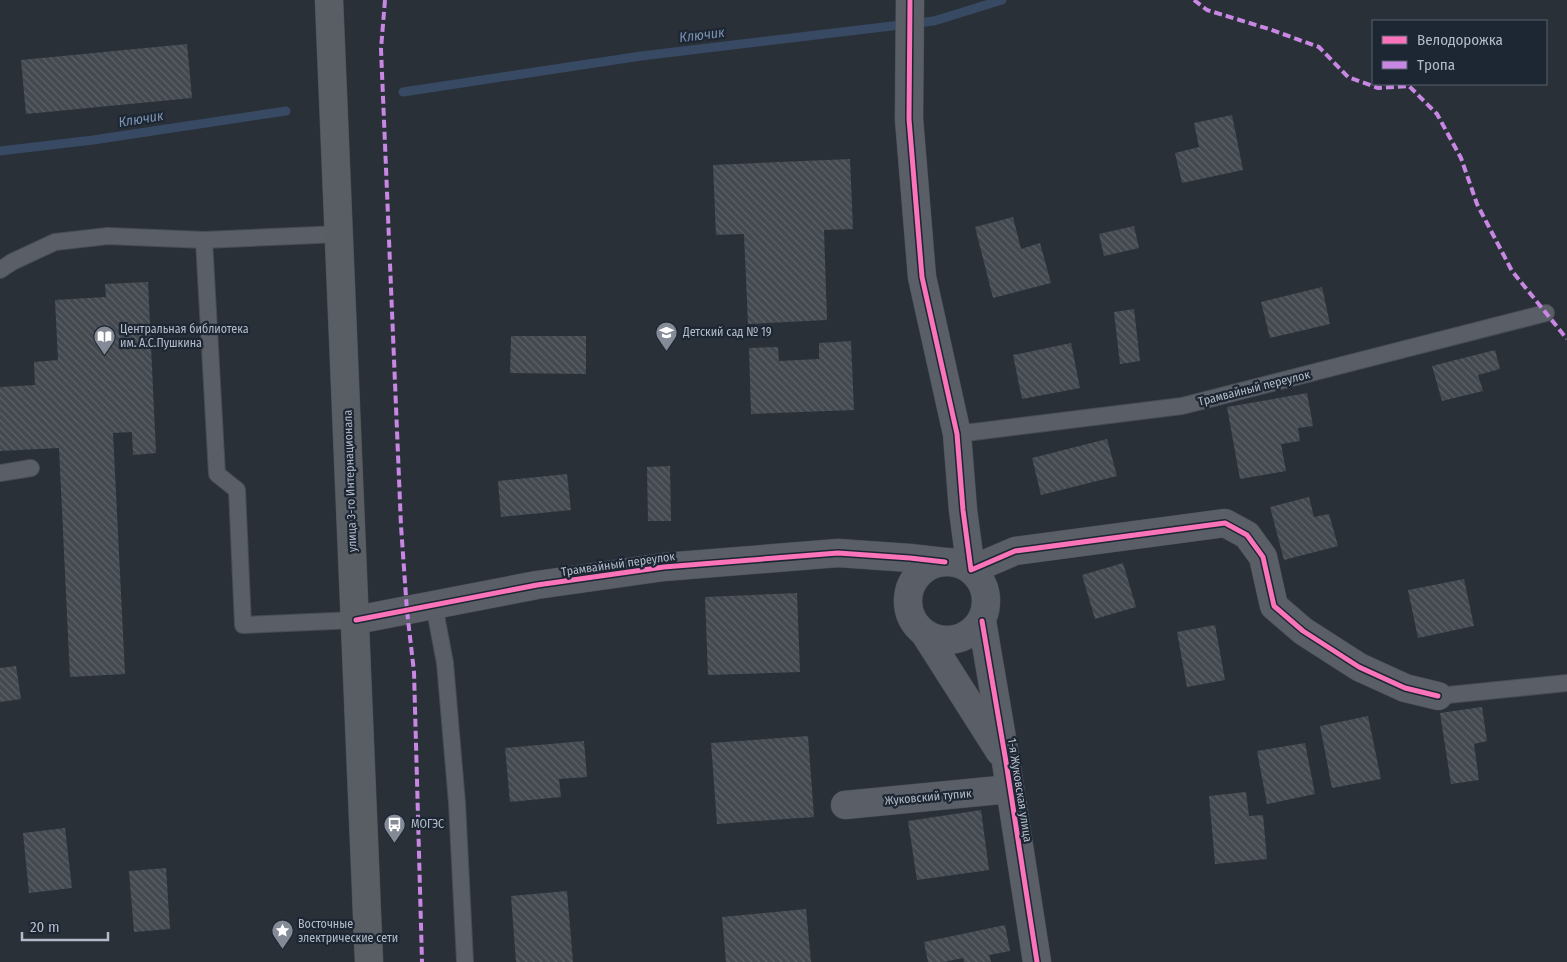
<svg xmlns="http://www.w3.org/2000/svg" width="1567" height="962" font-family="'Fira Sans Condensed',sans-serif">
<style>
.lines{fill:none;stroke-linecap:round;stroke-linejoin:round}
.stream{stroke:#384963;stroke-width:9}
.building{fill:url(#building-back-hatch)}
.service-casing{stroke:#484c53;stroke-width:18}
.minor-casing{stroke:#484c53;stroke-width:29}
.secondary-casing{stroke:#484c53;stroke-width:29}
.service{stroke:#5a5e66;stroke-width:16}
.minor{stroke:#5a5e66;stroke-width:28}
.secondary{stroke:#595d64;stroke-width:28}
.quiet{stroke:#c787e3;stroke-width:4;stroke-dasharray:8 4;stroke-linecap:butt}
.cycleway-casing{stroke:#1d2633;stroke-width:8}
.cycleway{stroke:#fb73b8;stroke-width:5}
.labels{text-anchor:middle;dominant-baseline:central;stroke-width:4.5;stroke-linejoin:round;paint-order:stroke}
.poi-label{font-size:12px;fill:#b4bcc9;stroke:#1d2633;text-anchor:start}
.street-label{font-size:12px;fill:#b4bcc9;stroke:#1d2633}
.water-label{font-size:14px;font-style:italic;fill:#7c92b1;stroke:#1d2633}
</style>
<defs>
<pattern id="building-back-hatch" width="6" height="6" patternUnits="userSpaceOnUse" patternTransform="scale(1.25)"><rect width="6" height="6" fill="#444950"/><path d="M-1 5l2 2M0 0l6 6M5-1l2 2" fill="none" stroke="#5d6168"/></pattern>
</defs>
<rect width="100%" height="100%" fill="#2a3038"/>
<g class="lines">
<!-- stream -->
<g class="stream">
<path d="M403,92L641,56L934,21L1002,0"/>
<path d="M0,151L93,140L286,111"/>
</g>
</g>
<!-- building -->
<g class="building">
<path d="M187,44L192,98L26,114L21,60Z"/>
<path d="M1232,115L1243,170L1182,183L1175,153L1199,147L1194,123Z"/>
<path d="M850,159L853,229L824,230L827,320L748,324L744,234L716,235L713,165Z"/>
<path d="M1013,217L1021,249L1040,243L1051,283L993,298L975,227Z"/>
<path d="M1134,226L1139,248L1104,256L1099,234Z"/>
<path d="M148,282L156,453L133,455L132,432L113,433L125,674L70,677L59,448L0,451V387L35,385L34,362L58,360L55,300L106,297L105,284Z"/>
<path d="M1322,287L1330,324L1270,338L1261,302Z"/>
<path d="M1134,309L1140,361L1120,364L1114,312Z"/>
<path d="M511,336H586V374L510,373Z"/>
<path d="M851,341L854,410L751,414L749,348L778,347L779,361L819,359V343Z"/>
<path d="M1071,343L1080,388L1022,399L1013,355Z"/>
<path d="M1495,350L1500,369L1478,375L1483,391L1442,401L1432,366Z"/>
<path d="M1307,393L1313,426L1298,428L1300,441L1281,444L1286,471L1240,479L1227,407Z"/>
<path d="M1107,439L1117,476L1041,495L1032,458Z"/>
<path d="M670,466L671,521H648L647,467Z"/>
<path d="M567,474L571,510L501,517L498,481Z"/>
<path d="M1309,497L1314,517L1329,514L1338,546L1284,560L1270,507Z"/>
<path d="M1123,563L1136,607L1095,619L1082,575Z"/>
<path d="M1464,579L1474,626L1418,638L1408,590Z"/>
<path d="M797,593L800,672L708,675L705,597Z"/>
<path d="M1215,625L1225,680L1187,687L1177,632Z"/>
<path d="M16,666L21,699L0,702V668Z"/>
<path d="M1482,707L1487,741L1474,744L1479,780L1451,784L1440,713Z"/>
<path d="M1368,716L1381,779L1332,788L1320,726Z"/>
<path d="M808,736L814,817L717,824L711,743Z"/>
<path d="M584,741L587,777L559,779L561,797L510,802L505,748Z"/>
<path d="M1305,743L1315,794L1267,804L1257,751Z"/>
<path d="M1246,792L1249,816L1263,815L1267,859L1215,864L1209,796Z"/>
<path d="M981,810L989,870L917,880L908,821Z"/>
<path d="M65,828L72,888L29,893L23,833Z"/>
<path d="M166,868L170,929L134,932L129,871Z"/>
<path d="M567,891L573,962H516L511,896Z"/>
<path d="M806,909L811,962H726L722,917Z"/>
<path d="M1005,925L1010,951L989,955L991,962H964L963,958L944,962H928L924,942Z"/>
</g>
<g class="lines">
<defs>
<g id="service">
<path d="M204,240L217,474L237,490L243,625L356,620"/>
<path d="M0,270L12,262L55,242L108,236L204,240L340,234"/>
<path d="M957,434L1182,406L1546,313"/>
<path d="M0,473L31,468"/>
<path d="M434,605L445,663L457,803L465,962"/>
<path d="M1438,696L1567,683"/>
</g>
<g id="minor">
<path d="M910,0L909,119L922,277L957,434L963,510L971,570L1015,551L1225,523L1247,535L1263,557L1274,606L1303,631L1359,667L1405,688L1438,696"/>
<circle cx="947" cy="601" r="39"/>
<path d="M356,620L537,585L664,567L838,553L910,558L945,562"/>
<path d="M982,621L1006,762L1037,962"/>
<path d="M925,634L1000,752"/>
<path d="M845,805L1010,789"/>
</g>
<path id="secondary" d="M329,0L369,962"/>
</defs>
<!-- service casing -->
<use href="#service" class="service-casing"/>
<!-- minor casing -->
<use href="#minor" class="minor-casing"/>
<!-- secondary casing -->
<use href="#secondary" class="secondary-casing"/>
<!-- service -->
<use href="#service" class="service"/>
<!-- minor -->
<use href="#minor" class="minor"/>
<!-- secondary -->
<use href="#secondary" class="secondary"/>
<!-- quiet -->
<g class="quiet">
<path d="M385,0L381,49L401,526L407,611L414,672L422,962"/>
<path d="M1194,0L1207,10L1269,29L1319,47L1348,77L1378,88L1409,86L1437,114L1461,158L1477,204L1512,271L1567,339"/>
</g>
<defs>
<g id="cycleway">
<path d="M910,0L909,119L922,277L957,434L963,510L971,570L1015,551L1225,523L1247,535L1263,557L1274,606L1303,631L1359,667L1405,688L1438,696"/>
<path d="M356,620L537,585L664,567L838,553L910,558L945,562"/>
<path d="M982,621L1006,762L1037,962"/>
</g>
</defs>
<!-- cycleway casing -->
<use href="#cycleway" class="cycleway-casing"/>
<!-- cycleway -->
<use href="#cycleway" class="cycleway"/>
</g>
<!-- icons -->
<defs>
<symbol id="school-pin" viewBox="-11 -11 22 30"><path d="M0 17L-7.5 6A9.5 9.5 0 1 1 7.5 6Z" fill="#848b96" stroke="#1d2633"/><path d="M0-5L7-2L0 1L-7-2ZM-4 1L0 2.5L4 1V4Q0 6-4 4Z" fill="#fff"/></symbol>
<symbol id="library-pin" viewBox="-11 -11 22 30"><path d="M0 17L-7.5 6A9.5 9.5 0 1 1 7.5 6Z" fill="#848b96" stroke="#1d2633"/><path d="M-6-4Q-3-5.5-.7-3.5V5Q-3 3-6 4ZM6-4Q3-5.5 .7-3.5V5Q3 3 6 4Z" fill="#fff"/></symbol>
<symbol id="bus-pin" viewBox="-11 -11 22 30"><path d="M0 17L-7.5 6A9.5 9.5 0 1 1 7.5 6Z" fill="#848b96" stroke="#1d2633"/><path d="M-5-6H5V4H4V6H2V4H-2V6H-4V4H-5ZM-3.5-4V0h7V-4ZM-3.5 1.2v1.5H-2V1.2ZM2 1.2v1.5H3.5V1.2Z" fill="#fff"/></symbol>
<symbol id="sight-pin" viewBox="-11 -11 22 30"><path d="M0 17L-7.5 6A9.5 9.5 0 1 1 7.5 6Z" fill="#848b96" stroke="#1d2633"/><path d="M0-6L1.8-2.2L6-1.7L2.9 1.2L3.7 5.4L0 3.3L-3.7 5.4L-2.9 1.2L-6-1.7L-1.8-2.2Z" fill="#fff"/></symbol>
</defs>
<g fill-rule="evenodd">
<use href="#school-pin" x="654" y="320" width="25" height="34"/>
<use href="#library-pin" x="92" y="324" width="25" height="34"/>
<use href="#bus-pin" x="382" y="812" width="25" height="34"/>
<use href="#sight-pin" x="270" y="918" width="25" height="34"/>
</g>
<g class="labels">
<!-- poi labels -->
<g class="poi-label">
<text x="120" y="329">Центральная библиотека<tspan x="120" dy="14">им. А.С.Пушкина</tspan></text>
<text x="683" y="332">Детский сад № 19</text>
<text x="411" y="824">МОГЭС</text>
<text x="298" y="924">Восточные<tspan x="298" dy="14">электрические сети</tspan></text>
</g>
<!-- street labels -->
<g class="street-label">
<text transform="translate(1254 388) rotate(-14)">Трамвайный переулок</text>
<text transform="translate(350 481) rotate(-92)">улица 3-го Интернационала</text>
<text transform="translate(618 564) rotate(-8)">Трамвайный переулок</text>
<text transform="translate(1020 790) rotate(81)">1-я Жуковская улица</text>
<text transform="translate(928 797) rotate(-5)">Жуковский тупик</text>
</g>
<!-- water labels -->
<g class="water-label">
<text transform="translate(702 35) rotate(-7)">Ключик</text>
<text transform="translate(141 119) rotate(-9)">Ключик</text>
</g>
</g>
<!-- legend -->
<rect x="1372" y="20" width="175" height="65" fill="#1d2633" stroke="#59626f"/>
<rect x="1382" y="36" width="25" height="8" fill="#fb73b8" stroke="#59626f"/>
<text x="1417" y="45" font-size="15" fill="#b4bcc9">Велодорожка</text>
<rect x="1382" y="61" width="25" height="8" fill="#c787e3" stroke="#59626f"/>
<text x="1417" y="70" font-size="15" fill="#b4bcc9">Тропа</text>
<!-- scale -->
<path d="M22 932v8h86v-8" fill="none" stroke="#b4bcc9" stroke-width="2.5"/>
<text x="30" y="932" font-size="15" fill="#b4bcc9" stroke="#1d2633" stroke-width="4" paint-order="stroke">20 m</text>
</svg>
